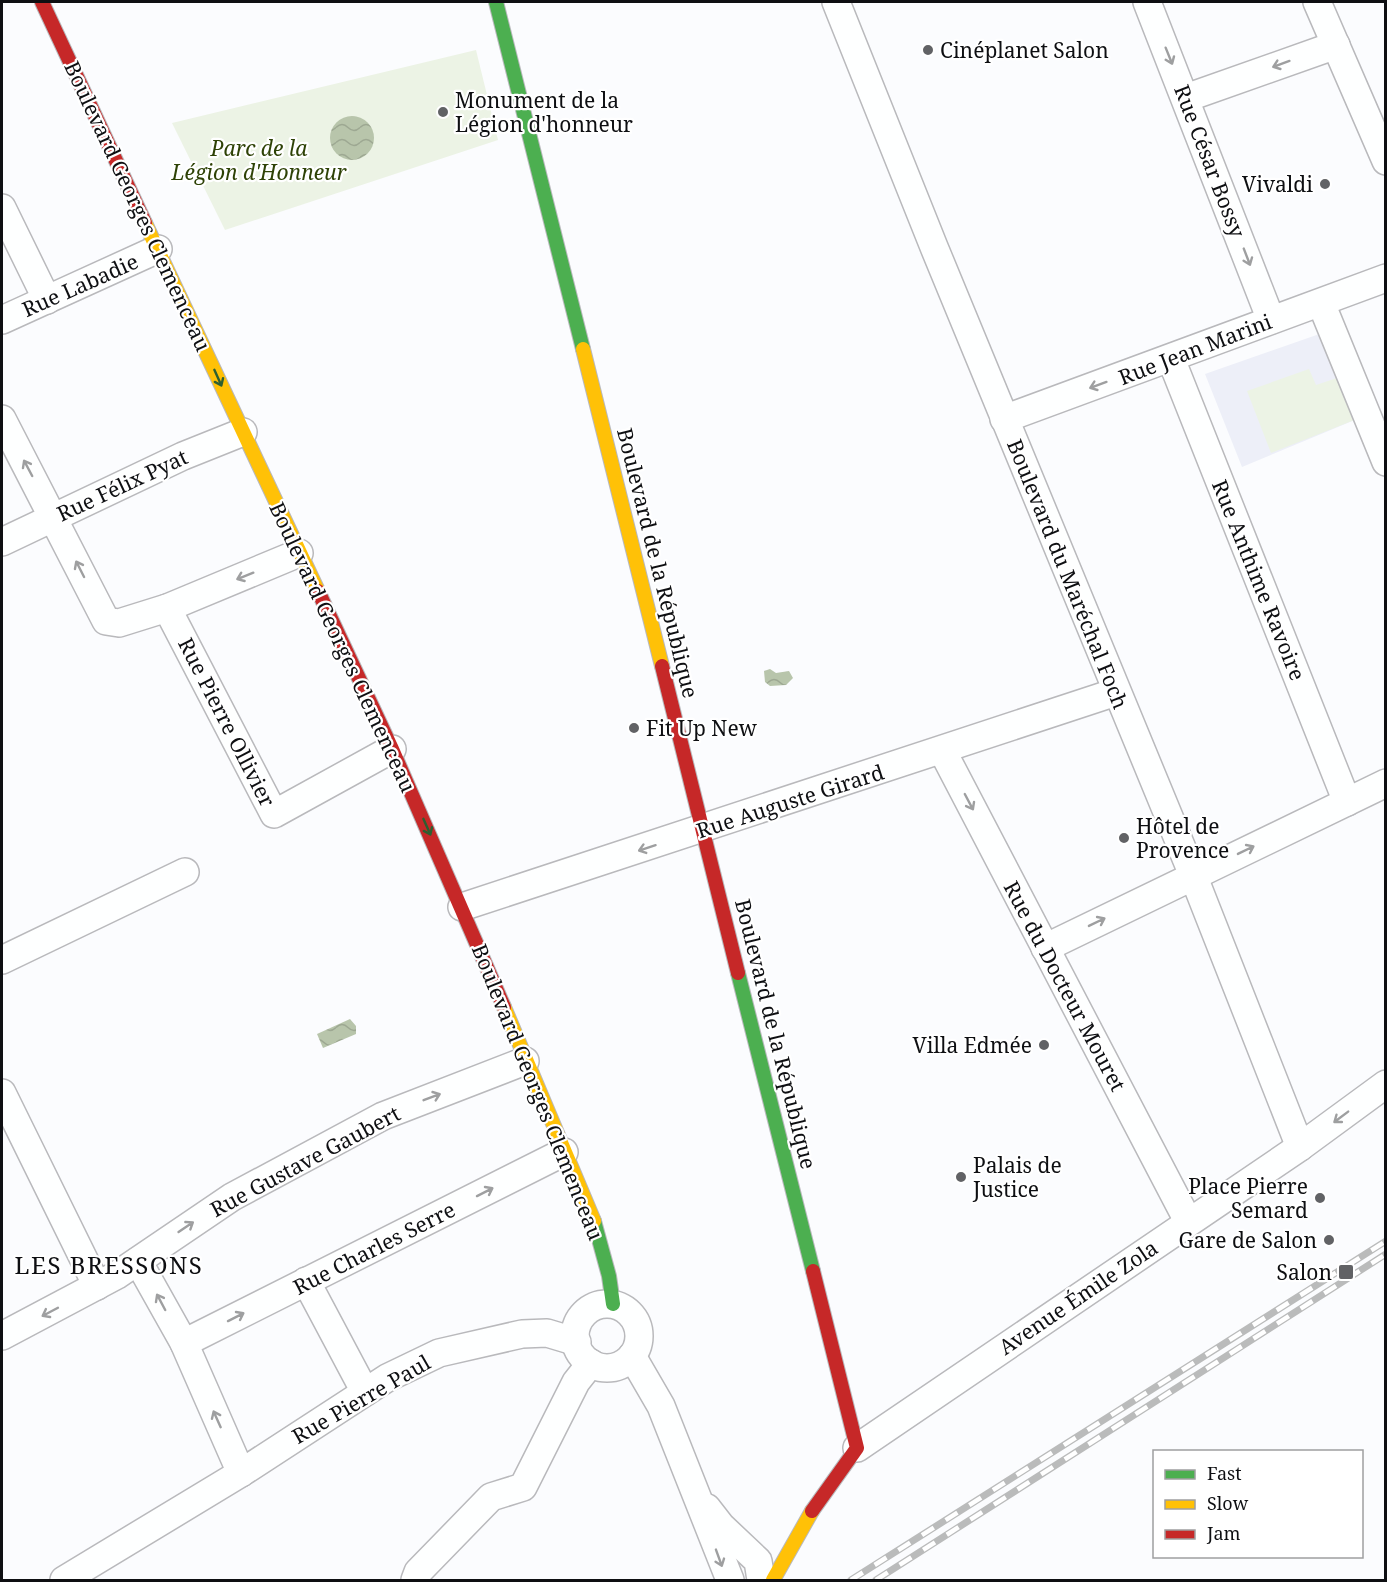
<svg xmlns="http://www.w3.org/2000/svg" width="1387" height="1582" font-family="'Noto Serif',serif">
<style>
.built{fill:#edeff8}
.green{fill:#ecf3e5}
.water{fill:url(#water-waves)}
.lines{fill:none;stroke-linecap:round;stroke-linejoin:round}
.street-casing{stroke:#b9b9bc;stroke-width:30}
.fast-casing{stroke:#b9b9bc;stroke-width:16}
.slow-casing{stroke:#b9b9bc;stroke-width:16}
.jam-casing{stroke:#b9b9bc;stroke-width:16}
.street{stroke:#feffff;stroke-width:27}
.fast{stroke:#4caf50;stroke-width:14}
.slow{stroke:#ffc107;stroke-width:14}
.jam{stroke:#c62828;stroke-width:14}
.rail-casing{stroke:#babbbb;stroke-width:7}
.rail{stroke:#fff;stroke-width:4.5;stroke-dasharray:14;stroke-linecap:butt}
.oneway{stroke:#9e9fa0}
.oneway2{stroke:#2d5f31}
.poi-dot{fill:#616265;stroke:#fff;stroke-width:2}
.labels{text-anchor:middle;dominant-baseline:central;stroke-width:4.5;stroke-linejoin:round;paint-order:stroke}
.poi-label{font-size:21px;fill:#0e0f12;stroke:#fff;text-anchor:start}
.park-label{font-size:21px;font-style:italic;fill:#2e4206;stroke:#fff}
.street-label{font-size:21px;fill:#0e0f12;stroke:#fff}
.quarter-label{font-size:24px;letter-spacing:1.5px;fill:#0e0f12;stroke:#fff}
</style>
<defs>
<pattern id="water-waves" width="16" height="10" patternUnits="userSpaceOnUse" patternTransform="scale(1.5)"><rect width="16" height="10" fill="#b8c5ab"/><path d="M0 5q4-4 8 0t8 0" fill="none" stroke="#9da892"/></pattern>
</defs>
<rect width="100%" height="100%" fill="#fbfcfe"/>
<!-- built -->
<path class="built" d="M1328,331L1362,417L1242,467L1205,374Z"/>
<!-- green -->
<g class="green">
<path d="M476,50L498,140L225,230L172,123Z"/>
<path d="M1309,369L1316,385L1346,375L1362,417L1271,453L1247,391Z"/>
</g>
<!-- water -->
<g class="water">
<circle cx="352" cy="138" r="22"/>
<path d="M770,669L776,673L789,671L793,678L786,685L770,686L765,682L764,671Z"/>
<path d="M350,1019L356,1026V1034L323,1048L317,1034Z"/>
</g>
<g class="lines">
<defs>
<g id="street">
<path d="M836,2L934,247L1193,875L1300,1147"/>
<path d="M1147,2L1271,320"/>
<path d="M1317,2L1386,161"/>
<path d="M1186,98L1336,45"/>
<path d="M2,208L47,300"/>
<path d="M1321,303L1386,462"/>
<path d="M2,320L158,249"/>
<path d="M1171,359L1347,802"/>
<path d="M2,419L106,621L119,623L167,608L299,553"/>
<path d="M1004,419L1386,278"/>
<path d="M2,542L183,456L243,432"/>
<path d="M167,608L274,814L392,749"/>
<path d="M942,750L1188,1221"/>
<path d="M462,907L1116,692"/>
<path d="M1045,948L1386,783"/>
<path d="M2,960L185,872"/>
<path d="M2,1093L97,1286"/>
<path d="M138,1261L184,1343L241,1473"/>
<path d="M306,1281L365,1392"/>
<circle cx="607" cy="1336" r="32"/>
<path d="M2,1336L117,1275L232,1197L383,1116L525,1061"/>
<path d="M184,1343L564,1152"/>
<path d="M632,1356L661,1406L730,1580"/>
<path d="M857,1448L1300,1147L1386,1084"/>
<path d="M707,1508L721,1526L758,1561L761,1580"/>
<path d="M64,1580L241,1473L387,1378L439,1353L522,1334L547,1333L577,1342"/>
<path d="M415,1580L418,1572L491,1497L523,1487L576,1382L591,1363"/>
</g>
<g id="fast">
<path d="M496,2L583,349"/>
<path d="M738,973L813,1271"/>
<path d="M594,1221L609,1276L613,1304"/>
</g>
<g id="slow">
<path d="M145,223L318,591"/>
<path d="M583,349L662,666"/>
<path d="M504,1007L594,1221"/>
<path d="M773,1580L812,1511"/>
</g>
<g id="jam">
<path d="M42,2L145,223"/>
<path d="M318,591L392,749L504,1007"/>
<path d="M662,666L738,973"/>
<path d="M812,1511L857,1448L813,1271"/>
</g>
</defs>
<!-- street casing -->
<use href="#street" class="street-casing"/>
<!-- fast casing -->
<use href="#fast" class="fast-casing"/>
<!-- slow casing -->
<use href="#slow" class="slow-casing"/>
<!-- jam casing -->
<use href="#jam" class="jam-casing"/>
<!-- street -->
<use href="#street" class="street"/>
<!-- fast -->
<use href="#fast" class="fast"/>
<!-- slow -->
<use href="#slow" class="slow"/>
<!-- jam -->
<use href="#jam" class="jam"/>
<defs>
<g id="rail">
<path d="M851,1580L1386,1241"/>
<path d="M876,1580L1386,1254"/>
</g>
</defs>
<!-- rail casing -->
<use href="#rail" class="rail-casing"/>
<!-- rail -->
<use href="#rail" class="rail"/>
</g>
<!-- one-way arrows -->
<defs><path id="oneway-shaft" d="M-6 0H5M1.5-3L5.5 0L1.5 3" fill="none" stroke-width="1.6" stroke-linecap="round" stroke-linejoin="round" transform="scale(1.5)"/></defs>
<g class="oneway">
<use href="#oneway-shaft" transform="translate(1169 56) rotate(68)"/>
<use href="#oneway-shaft" transform="translate(1281 64) rotate(160)"/>
<use href="#oneway-shaft" transform="translate(1247 257) rotate(69)"/>
<use href="#oneway-shaft" transform="translate(1098 385) rotate(160)"/>
<use href="#oneway-shaft" transform="translate(28 468) rotate(-118)"/>
<use href="#oneway-shaft" transform="translate(80 569) rotate(-117)"/>
<use href="#oneway-shaft" transform="translate(245 576) rotate(158)"/>
<use href="#oneway-shaft" transform="translate(969 802) rotate(62)"/>
<use href="#oneway-shaft" transform="translate(647 848) rotate(162)"/>
<use href="#oneway-shaft" transform="translate(1246 850) rotate(-26)"/>
<use href="#oneway-shaft" transform="translate(1097 922) rotate(-26)"/>
<use href="#oneway-shaft" transform="translate(432 1097) rotate(-21)"/>
<use href="#oneway-shaft" transform="translate(1341 1117) rotate(143)"/>
<use href="#oneway-shaft" transform="translate(485 1192) rotate(-27)"/>
<use href="#oneway-shaft" transform="translate(186 1227) rotate(-34)"/>
<use href="#oneway-shaft" transform="translate(161 1302) rotate(-118)"/>
<use href="#oneway-shaft" transform="translate(50 1312) rotate(152)"/>
<use href="#oneway-shaft" transform="translate(236 1317) rotate(-27)"/>
<use href="#oneway-shaft" transform="translate(217 1419) rotate(-114)"/>
<use href="#oneway-shaft" transform="translate(719 1558) rotate(70)"/>
</g>
<g class="oneway2">
<use href="#oneway-shaft" transform="translate(218 378) rotate(66)"/>
<use href="#oneway-shaft" transform="translate(427 827) rotate(66)"/>
</g>
<!-- markers -->
<g class="poi-dot">
<circle cx="928" cy="50" r="6"/>
<circle cx="443" cy="112" r="6"/>
<circle cx="1325" cy="184" r="6"/>
<circle cx="634" cy="728" r="6"/>
<circle cx="1124" cy="838" r="6"/>
<circle cx="1044" cy="1045" r="6"/>
<circle cx="961" cy="1177" r="6"/>
<circle cx="1320" cy="1198" r="6"/>
<circle cx="1329" cy="1240" r="6"/>
<rect x="1338" y="1264" width="16" height="16" rx="3"/>
</g>
<g class="labels">
<!-- poi labels -->
<g class="poi-label">
<text x="940" y="50">Cinéplanet Salon</text>
<text x="455" y="100">Monument de la<tspan x="455" dy="24">Légion d'honneur</tspan></text>
<text x="1313" y="184" text-anchor="end">Vivaldi</text>
<text x="646" y="728">Fit Up New</text>
<text x="1136" y="826">Hôtel de<tspan x="1136" dy="24">Provence</tspan></text>
<text x="1032" y="1045" text-anchor="end">Villa Edmée</text>
<text x="973" y="1165">Palais de<tspan x="973" dy="24">Justice</tspan></text>
<text x="1308" y="1186" text-anchor="end">Place Pierre<tspan x="1308" dy="24">Semard</tspan></text>
<text x="1317" y="1240" text-anchor="end">Gare de Salon</text>
<text x="1332" y="1272" text-anchor="end">Salon</text>
</g>
<!-- park labels -->
<g class="park-label">
<text x="259" y="148">Parc de la<tspan x="259" dy="24">Légion d'Honneur</tspan></text>
</g>
<!-- street labels -->
<g class="street-label">
<text transform="translate(1210 161) rotate(69)">Rue César Bossy</text>
<text transform="translate(138 206) rotate(65)">Boulevard Georges Clemenceau</text>
<text transform="translate(80 285) rotate(-24)">Rue Labadie</text>
<text transform="translate(1195 349) rotate(-21)">Rue Jean Marini</text>
<text transform="translate(122 485) rotate(-25)">Rue Félix Pyat</text>
<text transform="translate(658 563) rotate(76)">Boulevard de la République</text>
<text transform="translate(1068 574) rotate(68)">Boulevard du Maréchal Foch</text>
<text transform="translate(1259 580) rotate(68)">Rue Anthime Ravoire</text>
<text transform="translate(343 647) rotate(65)">Boulevard Georges Clemenceau</text>
<text transform="translate(227 722) rotate(63)">Rue Pierre Ollivier</text>
<text transform="translate(790 801) rotate(-18)">Rue Auguste Girard</text>
<text transform="translate(1065 986) rotate(62)">Rue du Docteur Mouret</text>
<text transform="translate(776 1034) rotate(76)">Boulevard de la République</text>
<text transform="translate(538 1092) rotate(68)">Boulevard Georges Clemenceau</text>
<text transform="translate(305 1161) rotate(-28)">Rue Gustave Gaubert</text>
<text transform="translate(374 1248) rotate(-27)">Rue Charles Serre</text>
<text transform="translate(1078 1297) rotate(-34)">Avenue Émile Zola</text>
<text transform="translate(361 1399) rotate(-30)">Rue Pierre Paul</text>
</g>
<!-- quarter labels -->
<g class="quarter-label">
<text x="109" y="1264">LES BRESSONS</text>
</g>
</g>
<!-- border -->
<rect width="1387" height="1582" fill="none" stroke="#0e0f12" stroke-width="6"/>
<!-- legend -->
<rect x="1153" y="1450" width="210" height="108" fill="#ffffff" stroke="#9f9fa0" stroke-width="1.5"/>
<rect x="1165" y="1470" width="30" height="9" fill="#4caf50" stroke="#9f9fa0" stroke-width="1.5"/>
<text x="1207" y="1480" font-size="18" fill="#0e0f12">Fast</text>
<rect x="1165" y="1500" width="30" height="9" fill="#ffc107" stroke="#9f9fa0" stroke-width="1.5"/>
<text x="1207" y="1510" font-size="18" fill="#0e0f12">Slow</text>
<rect x="1165" y="1530" width="30" height="9" fill="#c62828" stroke="#9f9fa0" stroke-width="1.5"/>
<text x="1207" y="1540" font-size="18" fill="#0e0f12">Jam</text>
</svg>
